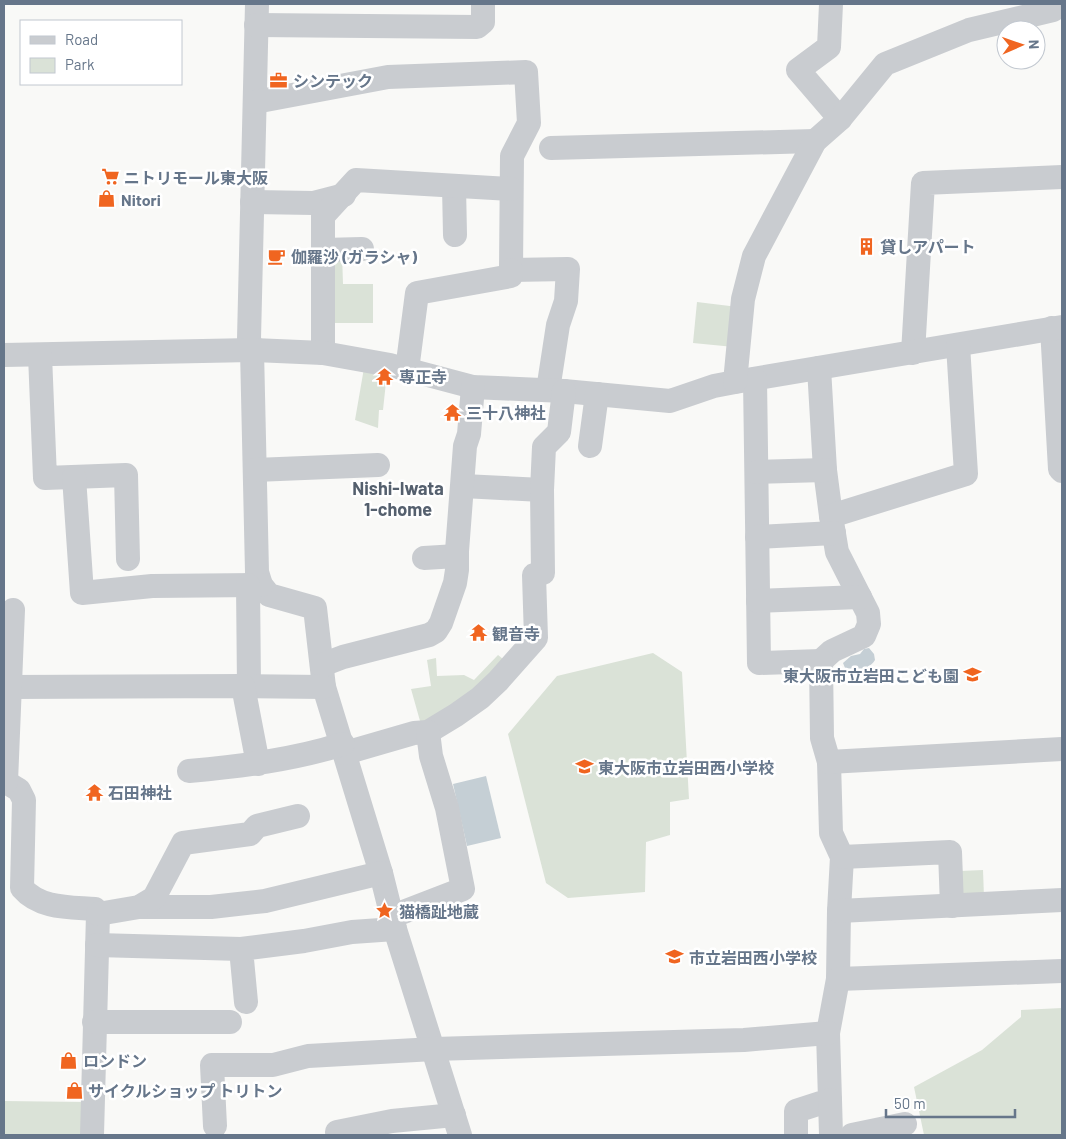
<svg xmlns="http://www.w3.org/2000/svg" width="1066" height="1139" font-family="Barlow,'Noto Sans JP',sans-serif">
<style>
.green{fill:#dae2d7}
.water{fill:#c5cfd5}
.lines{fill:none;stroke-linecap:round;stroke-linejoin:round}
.minor{stroke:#c9ccd0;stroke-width:24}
.labels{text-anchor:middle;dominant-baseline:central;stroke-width:5;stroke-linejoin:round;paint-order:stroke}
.poi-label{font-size:16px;font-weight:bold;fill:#66768a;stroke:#fff;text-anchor:start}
.neighbourhood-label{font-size:18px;font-weight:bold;fill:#55606e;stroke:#fff}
</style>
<rect width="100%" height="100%" fill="#f9f9f7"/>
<!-- green -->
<g class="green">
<path d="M326,253H342L343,284H373V323H325Z"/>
<path d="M697,302L738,307L734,347L693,343Z"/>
<path d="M364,368L383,371L380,381L386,382L383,410H379L378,428L355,420Z"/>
<path d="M653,653L682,672L689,799L670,802V835L646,842L645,892L568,898L546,883L508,734L557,676Z"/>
<path d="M498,655L508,663L422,728L411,689L431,686L427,660L436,658L437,676L464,675L474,680Z"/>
<path d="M983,870L984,897L961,898L960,871Z"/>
<path d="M1062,1008V1135H924L914,1087L982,1050L1021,1017V1010Z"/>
<path d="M4,1101L84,1102L83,1135H4Z"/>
</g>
<!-- water -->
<g class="water">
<path d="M869,648L874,654L875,660C870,669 854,674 845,668L843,663L851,656L860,654L864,649Z"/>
<path d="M486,776L501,838L467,846L453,784Z"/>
</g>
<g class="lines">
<!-- minor -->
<g class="minor">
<path d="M257,4L249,339L252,350L257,572L261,585L269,595L315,608L324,687L381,873L395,929L460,1135"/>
<path d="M831,4L829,47L798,70L840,119"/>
<path d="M256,25L477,27L483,22V4"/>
<path d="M255,102L388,77L526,72L529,123L512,156L511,270L568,269L566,301L558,325L548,390"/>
<path d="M551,148L815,141"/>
<path d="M454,186L455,235"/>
<path d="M252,202L313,203L344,195"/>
<path d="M323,250L362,249"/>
<path d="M1052,328L1060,469L1062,471"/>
<path d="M323,353V216L356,180L511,189"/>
<path d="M913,353L923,183L1062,177"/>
<path d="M4,355L252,350L323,353L390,365L473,387L564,391L670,401L714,386L735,382L1062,327"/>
<path d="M40,355L45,478L126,475L128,559"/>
<path d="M819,368L825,470L831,516L837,552L868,613L869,624L864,636L832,651L821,661"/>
<path d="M407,370L417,293L511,276V270"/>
<path d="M755,379L759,663L821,661L822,738L829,762L831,833L842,857L839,911L838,979L828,1033L830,1100L796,1111V1135"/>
<path d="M735,382L743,299L754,256L815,141L840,119L885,64L969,30L1053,10L1062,4"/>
<path d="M590,446L597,394"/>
<path d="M255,470L378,465"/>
<path d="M757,472L825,470"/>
<path d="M74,477L82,593L152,586L261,585"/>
<path d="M463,486L542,490"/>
<path d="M831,516L966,474L958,345"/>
<path d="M757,537L834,533"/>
<path d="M424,558L457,556"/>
<path d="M248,585L249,687"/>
<path d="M758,601L860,597"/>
<path d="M322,665L343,657L429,635L436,631L441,623L455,583L457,570V551L465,446L469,434L473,387"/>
<path d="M243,686L324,687"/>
<path d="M10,687L243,686L258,764"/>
<path d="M345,753L414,733L428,732L456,715L480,698L498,681L536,638L534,575L543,573L542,490L544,447L559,432L564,391"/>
<path d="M829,762L1062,749"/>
<path d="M189,771C241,766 293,760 343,744"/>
<path d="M4,781L19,790L24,800L22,888C40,909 70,907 95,909L98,914L92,1135"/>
<path d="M6,782L13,610"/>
<path d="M842,857L950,852L952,906"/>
<path d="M139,907H211L265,901L381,873"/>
<path d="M839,911L1062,900"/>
<path d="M98,914L139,907L154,898L183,843L250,834L257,826L298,816"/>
<path d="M393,916L463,889L447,808L431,756L428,732"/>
<path d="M97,945L241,949"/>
<path d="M838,979L1062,971"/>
<path d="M246,1002L241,949L304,941L352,932L395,929"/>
<path d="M94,1022H230"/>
<path d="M830,1100L831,1135"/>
<path d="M215,1126L212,1065H273L308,1056L434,1049L744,1040L828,1033"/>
<path d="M337,1132L392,1121L454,1115"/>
<path d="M852,1135L905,1124"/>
</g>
</g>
<!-- icons -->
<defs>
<symbol id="office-bare" viewBox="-9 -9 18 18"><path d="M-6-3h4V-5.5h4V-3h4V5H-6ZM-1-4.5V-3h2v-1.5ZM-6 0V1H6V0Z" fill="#f06520" stroke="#fff" stroke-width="2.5" paint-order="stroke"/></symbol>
<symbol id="supermarket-bare" viewBox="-9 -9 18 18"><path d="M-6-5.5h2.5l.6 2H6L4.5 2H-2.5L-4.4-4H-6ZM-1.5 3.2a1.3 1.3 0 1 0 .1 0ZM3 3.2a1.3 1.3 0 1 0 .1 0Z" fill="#f06520" stroke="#fff" stroke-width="2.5" paint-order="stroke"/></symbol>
<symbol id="shop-bare" viewBox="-9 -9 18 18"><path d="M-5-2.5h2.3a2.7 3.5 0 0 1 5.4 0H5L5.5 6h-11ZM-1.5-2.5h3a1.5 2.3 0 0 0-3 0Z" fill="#f06520" stroke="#fff" stroke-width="2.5" paint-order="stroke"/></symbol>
<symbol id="building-bare" viewBox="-9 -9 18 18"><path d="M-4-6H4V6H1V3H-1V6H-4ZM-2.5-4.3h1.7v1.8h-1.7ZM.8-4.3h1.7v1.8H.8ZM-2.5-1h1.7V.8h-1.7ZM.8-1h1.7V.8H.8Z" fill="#f06520" stroke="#fff" stroke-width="2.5" paint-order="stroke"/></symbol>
<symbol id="cafe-bare" viewBox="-9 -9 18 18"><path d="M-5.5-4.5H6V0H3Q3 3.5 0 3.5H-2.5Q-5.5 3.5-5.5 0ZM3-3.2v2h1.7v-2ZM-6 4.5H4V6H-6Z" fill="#f06520" stroke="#fff" stroke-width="2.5" paint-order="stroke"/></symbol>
<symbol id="temple-bare" viewBox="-9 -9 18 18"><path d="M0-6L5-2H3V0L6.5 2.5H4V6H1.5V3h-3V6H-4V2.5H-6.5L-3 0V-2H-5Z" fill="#f06520" stroke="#fff" stroke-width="2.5" paint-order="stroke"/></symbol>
<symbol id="school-bare" viewBox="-9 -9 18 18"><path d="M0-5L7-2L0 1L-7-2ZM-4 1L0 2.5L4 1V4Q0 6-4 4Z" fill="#f06520" stroke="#fff" stroke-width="2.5" paint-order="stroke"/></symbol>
<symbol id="sight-bare" viewBox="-9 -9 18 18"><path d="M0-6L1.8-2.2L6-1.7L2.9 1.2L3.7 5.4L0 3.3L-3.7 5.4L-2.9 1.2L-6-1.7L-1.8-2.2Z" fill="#f06520" stroke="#fff" stroke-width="2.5" paint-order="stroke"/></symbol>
</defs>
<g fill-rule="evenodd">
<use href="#office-bare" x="266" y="68" width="25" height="25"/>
<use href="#supermarket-bare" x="98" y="164" width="25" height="25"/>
<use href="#shop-bare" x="94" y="186" width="25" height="25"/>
<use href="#building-bare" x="854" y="234" width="25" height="25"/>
<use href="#cafe-bare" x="264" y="244" width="25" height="25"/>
<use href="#temple-bare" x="372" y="364" width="25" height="25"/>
<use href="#temple-bare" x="440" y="400" width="25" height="25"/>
<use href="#temple-bare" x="466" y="620" width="25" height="25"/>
<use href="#school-bare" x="960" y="662" width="25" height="25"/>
<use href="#school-bare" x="572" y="754" width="25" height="25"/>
<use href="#temple-bare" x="82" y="780" width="25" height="25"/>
<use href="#sight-bare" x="372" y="898" width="25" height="25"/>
<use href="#school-bare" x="662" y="944" width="25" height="25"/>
<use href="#shop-bare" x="56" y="1048" width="25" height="25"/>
<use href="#shop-bare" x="62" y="1078" width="25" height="25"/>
</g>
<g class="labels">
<!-- poi labels -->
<g class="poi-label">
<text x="293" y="80">シンテック</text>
<text x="124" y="177">ニトリモール東大阪</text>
<text x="121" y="199">Nitori</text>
<text x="880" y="246">貸しアパート</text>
<text x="291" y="256">伽羅沙 (ガラシャ)</text>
<text x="399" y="376">専正寺</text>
<text x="466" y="412">三十八神社</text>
<text x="492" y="633">観音寺</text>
<text x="959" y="675" text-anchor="end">東大阪市立岩田こども園</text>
<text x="598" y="767">東大阪市立岩田西小学校</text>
<text x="108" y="792">石田神社</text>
<text x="399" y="911">猫橋趾地蔵</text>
<text x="689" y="957">市立岩田西小学校</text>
<text x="83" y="1060">ロンドン</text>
<text x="88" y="1090">サイクルショップ トリトン</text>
</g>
<!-- neighbourhood labels -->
<g class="neighbourhood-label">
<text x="398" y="488">Nishi-Iwata<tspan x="398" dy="21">1-chome</tspan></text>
</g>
</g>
<!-- border -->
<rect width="1066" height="1139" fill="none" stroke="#66768a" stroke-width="10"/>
<!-- legend -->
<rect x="20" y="20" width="162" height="65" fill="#ffffff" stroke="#c2c8d0"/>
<rect x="30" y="36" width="25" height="8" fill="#c9ccd0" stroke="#c2c8d0"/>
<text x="65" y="45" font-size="15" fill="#66768a">Road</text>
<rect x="30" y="58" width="25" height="15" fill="#dae2d7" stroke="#c2c8d0"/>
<text x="65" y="70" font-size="15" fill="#66768a">Park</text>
<!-- north arrow -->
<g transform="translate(1021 45) rotate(88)"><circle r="24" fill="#ffffff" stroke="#c2c8d0"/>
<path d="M0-4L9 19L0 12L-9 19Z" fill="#f06520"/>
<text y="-8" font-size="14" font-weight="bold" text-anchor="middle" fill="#66768a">N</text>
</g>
<!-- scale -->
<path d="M886 1109v8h129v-8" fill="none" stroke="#66768a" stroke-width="2.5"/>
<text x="894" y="1109" font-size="15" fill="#66768a" stroke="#ffffff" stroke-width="4" paint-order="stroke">50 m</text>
</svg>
